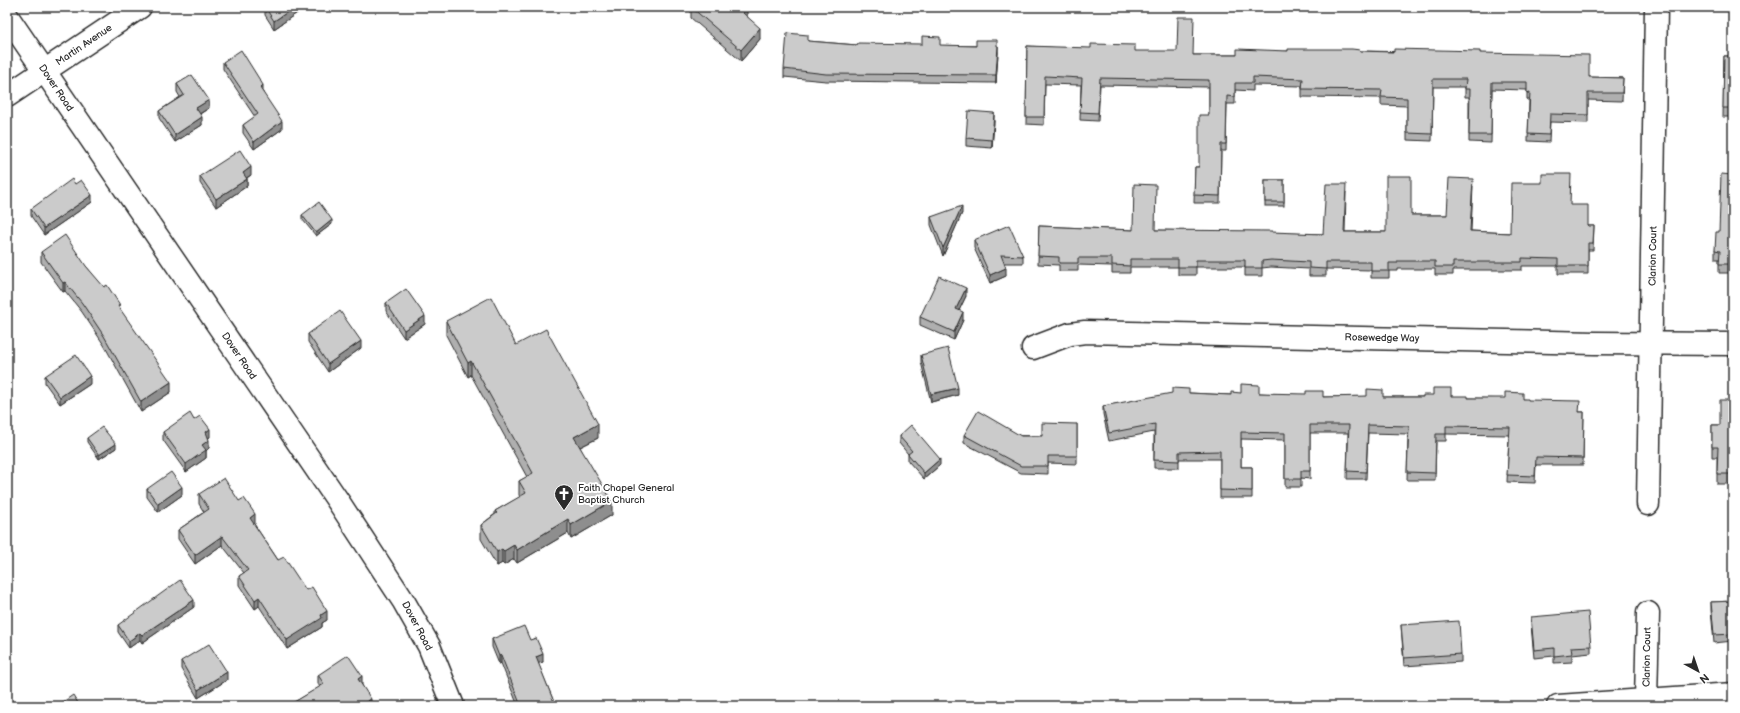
<svg xmlns="http://www.w3.org/2000/svg" width="1740" height="713" font-family="'Balsamiq Sans',sans-serif">
<style>
.lines{fill:none;stroke-linecap:round;stroke-linejoin:round}
.minor-casing{stroke:#2b2b2b;stroke-width:25}
.minor{stroke:#fff;stroke-width:22}
.wall{fill:#afafaf;stroke:#2b2b2b}
.shaded-wall{fill:#8e8e8e;stroke:#2b2b2b}
.building{fill:#cbcbcb;stroke:#2b2b2b}
.labels{text-anchor:middle;dominant-baseline:central;stroke-width:4;stroke-linejoin:round;paint-order:stroke}
.street-label{font-size:10px;fill:#2b2b2b;stroke:#fff}
.poi-label{font-size:10px;fill:#2b2b2b;stroke:#fff;text-anchor:start}
</style>
<rect width="100%" height="100%" fill="#fff"/>
<filter id="ink" filterUnits="userSpaceOnUse"><feTurbulence type="fractalNoise" baseFrequency=".025" numOctaves="2"/><feDisplacementMap in="SourceGraphic" scale="8" xChannelSelector="R" yChannelSelector="G"/><feConvolveMatrix kernelMatrix="1 2 1 2 8 2 1 2 1" color-interpolation-filters="sRGB"/></filter>
<g filter="url(#ink)">
<g class="lines">
<defs>
<g id="minor">
<path d="M7,16L338,501L404,602L429,646L453,706"/>
<path d="M7,96L140,7"/>
<path d="M1033,348L1070,334L1085,332L1595,343L1733,344"/>
<path d="M1648,504L1656,7"/>
<path d="M1646,701L1648,613"/>
<path d="M1558,706L1733,694"/>
</g>
</defs>
<!-- minor casing -->
<use href="#minor" class="minor-casing"/>
<!-- minor -->
<use href="#minor" class="minor"/>
</g>
<!-- wall -->
<g class="wall">
<path d="M265,7H300V11L274,29L265,15Z"/>
<path d="M691,7H746L747,16L760,39L741,61L691,18Z"/>
<path d="M808,41L857,45L997,46L998,53L996,83L826,81L784,77V69Z"/>
<path d="M1027,46L1193,55H1237L1288,51H1360L1480,53L1589,77L1623,78L1622,101L1588,100V123L1550,122L1549,142L1528,141L1529,100H1527V90L1492,89L1491,143L1469,142V97H1465V87H1433L1432,141L1407,140V106L1381,105V98L1302,97V86L1253,85V91L1235,90V104H1227L1226,151H1221L1220,203H1194L1195,167H1199L1209,115V87L1100,85L1098,121L1080,120L1081,85L1045,84L1044,125L1026,124Z"/>
<path d="M1724,56H1733V117H1723Z"/>
<path d="M223,62L263,93L282,129L254,149L243,133V125L255,117L223,69Z"/>
<path d="M177,84L209,108L200,114L202,125L175,142L159,118V111L180,97L177,92Z"/>
<path d="M994,121L992,148L966,146V138Z"/>
<path d="M251,175L247,178V186L216,207L200,183V176Z"/>
<path d="M1733,175V273H1719V259H1715V250Z"/>
<rect x="1265" y="180" width="19" height="26"/>
<path d="M75,184L92,202L44,235L31,216V209Z"/>
<path d="M1473,186L1471,231L1510,233L1570,205L1588,226H1594L1593,250H1588V274H1558V266H1522V270H1453V275H1435V269H1398V271H1389V278H1371V270L1326,269V276H1309V269L1271,267L1262,268V276H1245V267H1196V275H1178V267H1130V273H1112V266L1078,265V271H1059V265L1038,264L1039,226L1133,230H1155L1323,234L1346,192L1345,232H1386L1411,215H1447Z"/>
<path d="M962,213L943,256L931,225V217Z"/>
<path d="M302,215L332,224L316,236L302,219Z"/>
<path d="M974,240L1023,256V263H1004L1006,276L990,283L974,248Z"/>
<path d="M41,252L86,266L120,310L171,392L141,412L104,345L82,312L65,291L63,292L41,262Z"/>
<path d="M966,296L959,310L963,320L954,340L920,325V317Z"/>
<path d="M386,303L425,324L404,338L386,311Z"/>
<path d="M446,321L516,345L598,438L580,447L612,515L571,539L568,533L517,563L514,559L504,565L502,563L497,566L481,539V525L495,514V511L520,497L519,495V481L527,477L471,375L468,377L446,335Z"/>
<path d="M308,334L361,348L328,372L308,342Z"/>
<path d="M921,355L958,395L931,402L921,362Z"/>
<path d="M45,376L90,384L60,404L45,383Z"/>
<path d="M1189,393L1231,395L1259,393L1323,397H1423L1451,396L1468,398L1523,399L1580,412H1584L1583,465H1536L1535,483L1507,482L1509,435L1446,434V441H1436L1435,480H1407L1408,434L1368,433L1366,479H1347L1348,433H1310V479L1301,478V487H1285V440L1241,439V467H1252V498H1220V459H1179V468H1154V432L1109,441L1103,414V406Z"/>
<path d="M1733,400V484H1717V457H1712V425H1720Z"/>
<path d="M194,420L210,437L208,438L209,448L206,451V458L186,472L163,440V432Z"/>
<path d="M1077,424V464L1048,463V474L1021,473L964,443V435L1042,436Z"/>
<path d="M899,436L940,465L924,479L908,461V454L899,443Z"/>
<path d="M87,438L116,448L99,459L87,442Z"/>
<path d="M147,489L182,495L158,512L147,497Z"/>
<path d="M199,494L255,524H254L278,560L306,590L327,620L322,623V627L287,649L259,606L255,609L239,585V576L244,573L222,545L195,564L178,539V530L204,512L199,504Z"/>
<path d="M1733,601V641L1714,643L1711,610V602Z"/>
<path d="M194,607L142,643L140,640L129,648L118,632V625Z"/>
<path d="M1531,617L1591,646V653L1572,655V662L1554,663V656L1534,658L1531,625Z"/>
<path d="M1401,625L1461,654V662L1404,666Z"/>
<path d="M492,639L530,640L543,662L538,663L554,702L557,706H518L501,663L499,664L492,647Z"/>
<path d="M181,661L227,680L198,698L181,669Z"/>
<path d="M318,675L362,685L371,706H291V704L320,687L318,684Z"/>
</g>
<!-- shaded-wall -->
<g class="shaded-wall">
<path d="M295,7H300V11L274,29V21Z"/>
<path d="M747,8V19L743,13Z"/>
<path d="M760,28V39L741,61V50Z"/>
<path d="M998,46V53L996,83V75Z"/>
<path d="M263,85V93L260,88Z"/>
<path d="M209,100V108L196,116V108Z"/>
<path d="M994,113V121L992,148V140Z"/>
<path d="M202,117V125L175,142V135Z"/>
<path d="M282,121V129L254,149V142Z"/>
<path d="M251,167V175L243,180V173Z"/>
<path d="M247,179V186L216,207V199Z"/>
<path d="M92,195V202L44,235V228Z"/>
<path d="M962,206V213L943,256V248Z"/>
<path d="M9,220V228L7,229V221Z"/>
<path d="M332,220V224L316,236V233Z"/>
<path d="M1006,268V276L990,283V275Z"/>
<path d="M65,282V291L63,292V283Z"/>
<path d="M966,288V296L956,317V309Z"/>
<path d="M963,312V320L954,340V332Z"/>
<path d="M425,316V324L404,338V330Z"/>
<path d="M361,341V348L328,372V364Z"/>
<path d="M471,361V375L468,377V363Z"/>
<path d="M90,376V384L60,404V397Z"/>
<path d="M171,382V392L141,412V402Z"/>
<path d="M958,388V395L931,402V394Z"/>
<path d="M598,424V438L574,450V437Z"/>
<path d="M210,429V437L206,439V432Z"/>
<path d="M209,440V448L206,451V458L186,472V464L202,445Z"/>
<path d="M116,444V448L99,459V455Z"/>
<path d="M940,459V465L924,479V473Z"/>
<path d="M182,487V495L158,512V504Z"/>
<path d="M612,501V515L571,539V525Z"/>
<path d="M255,514V524L250,527V518Z"/>
<path d="M568,519V533L517,563V550Z"/>
<path d="M222,536V545L195,564V555Z"/>
<path d="M514,545V559L504,565V551Z"/>
<path d="M502,549V563L497,566V552Z"/>
<path d="M259,597V606L255,609V600Z"/>
<path d="M194,600V607L142,643V635Z"/>
<path d="M327,611V620L322,623V627L287,649V640L321,615Z"/>
<path d="M140,633V640L129,648V641Z"/>
<path d="M543,654V662L536,664V657Z"/>
<path d="M501,655V663L499,664V656Z"/>
<path d="M227,672V680L198,698V690Z"/>
<path d="M362,676V686L358,679Z"/>
<path d="M371,699V706H359Z"/>
</g>
<!-- building -->
<g class="building">
<path d="M265,7H295L274,21Z"/>
<path d="M691,7H746L747,8L743,13L760,28L741,50Z"/>
<path d="M1178,17H1194L1193,55H1237V49L1288,51V49H1352L1360,50V51L1394,52V49L1480,51V53L1589,55V77L1623,78L1622,93H1588V115L1550,114L1549,135L1528,134L1530,92L1527,93V82H1492L1491,135H1469L1470,89H1465L1466,79H1433L1432,134L1407,133V98L1381,97L1382,90L1302,89L1303,79L1253,77V83H1235V97L1227,96L1226,144H1221L1220,196L1194,195L1195,167H1199V115H1209V80L1100,78L1098,113L1080,112L1082,78L1045,76L1044,117H1026L1027,46L1091,48V44L1135,45V51H1177Z"/>
<path d="M787,33L808,35V41L857,45L858,43L922,44V36L940,37V45L976,46V40H997V46H998L996,75L826,74L784,69Z"/>
<path d="M241,50L263,85L260,88L282,121L254,142L243,125L258,114L223,62Z"/>
<path d="M1724,56H1733V108H1723Z"/>
<path d="M192,75L209,100L196,108L202,117L175,135L159,111L184,95L177,84Z"/>
<path d="M968,111L994,113L992,140L966,138Z"/>
<path d="M240,150L251,167L243,173L247,179L216,199L200,176Z"/>
<path d="M1542,174H1571L1570,205H1588V226H1594L1593,243H1588V266H1558V259L1522,258V262H1453V267H1435V261H1398V263H1389V271H1371V262H1326V269L1309,268V262L1271,260L1262,261V268H1245V260H1196V267H1178V259H1130V266L1112,265V258H1078V263H1059V257L1038,256L1039,226L1133,230L1134,184L1156,185L1155,230L1272,231V232L1323,234L1326,184H1346L1344,232H1386V176H1411V215H1447L1449,178L1473,179L1470,231L1510,233L1511,183H1542Z"/>
<path d="M1721,174L1733,175V264H1719L1720,251L1715,250L1716,232H1719Z"/>
<path d="M72,179L75,184L81,180L92,195L44,228L31,209Z"/>
<rect x="1265" y="180" width="19" height="22"/>
<path d="M319,202L332,220L316,233L302,215Z"/>
<path d="M962,206L943,248L931,217Z"/>
<path d="M1009,225L1023,256L1001,255L1006,268L990,275L974,240Z"/>
<path d="M65,235L86,266L104,287L107,285L120,305L118,306L171,382L141,402L104,336L82,303L65,282L63,283L41,252Z"/>
<path d="M939,276L966,288L956,309L963,312L954,332L920,317Z"/>
<path d="M406,289L425,316L404,330L386,303Z"/>
<path d="M491,297L516,345L546,329L598,424L574,437L612,501L571,525L568,519L517,550L514,545L504,551L502,549L497,552L481,525L497,513L495,511L526,493L519,481L533,473L471,361L468,363L446,321Z"/>
<path d="M340,311L361,341L328,364L308,334Z"/>
<path d="M948,348L958,388L931,394L921,355Z"/>
<path d="M76,355L90,376L60,397L45,376Z"/>
<path d="M1241,384L1259,385V393L1306,394V391H1323V397L1367,396V389L1383,390V397H1423V395H1433V388H1451V396H1468V398H1505V392L1523,393V399H1528V400L1580,401L1579,412H1584L1583,458L1536,457L1535,476L1507,475L1510,427L1446,426V434H1436L1435,473L1407,472L1409,426L1368,425L1366,472L1347,471L1349,425H1310V471H1301V479H1285V433L1241,432V467H1252V491L1220,490V451L1179,452V461L1154,460L1155,424L1109,433L1103,406L1172,393V388L1189,389V393L1231,395V392L1241,393Z"/>
<path d="M1720,400H1733V474H1717L1718,447H1712V425H1720Z"/>
<path d="M978,411L1021,436H1042V423L1077,424V456H1048V466H1021L964,435Z"/>
<path d="M190,413L194,420L200,416L210,429L206,432L209,440L202,445L206,450L186,464L163,432Z"/>
<path d="M911,425L940,459L924,473L908,454L912,451L899,436Z"/>
<path d="M102,427L116,444L99,455L87,438Z"/>
<path d="M171,472L182,487L158,504L147,489Z"/>
<path d="M224,478L239,501L244,498L255,514L250,518L278,560L284,557L306,590L312,587L327,611L321,615L322,618L287,640L259,597L255,600L239,576L248,570L222,536L195,555L178,530L209,509L199,494Z"/>
<path d="M180,580L194,600L142,635L140,633L129,641L118,625Z"/>
<path d="M1733,601V634L1714,635L1711,602Z"/>
<path d="M1588,612L1591,646L1571,647L1572,654L1554,656V648L1534,650L1531,617Z"/>
<path d="M1459,621L1461,654L1404,658L1401,625Z"/>
<path d="M524,626L530,640L536,638L543,654L536,657L554,702H556L557,706H521L501,655L499,656L492,639Z"/>
<path d="M209,644L227,672L198,690L181,661Z"/>
<path d="M348,655L362,676L358,679L371,699L359,706H293L291,704L324,684L318,675Z"/>
<path d="M73,695L80,706H57Z"/>
</g>
</g>
<!-- icons -->
<defs>
<symbol id="church-pin" viewBox="-11 -11 22 30"><path d="M0 17L-7.5 6A9.5 9.5 0 1 1 7.5 6Z" fill="#2b2b2b" stroke="#fff"/><path d="M-1.2-6h2.4v3.5h3.3v2.4h-3.3V6h-2.4V-.1h-3.3v-2.4h3.3Z" fill="#fff"/></symbol>
</defs>
<g fill-rule="evenodd">
<use href="#church-pin" x="553" y="483" width="22" height="30"/>
</g>
<g class="labels">
<!-- street labels -->
<g class="street-label">
<text transform="translate(84 45) rotate(-34)">Martin Avenue</text>
<text transform="translate(56 88) rotate(56)">Dover Road</text>
<text transform="translate(1653 256) rotate(-89)">Clarion Court</text>
<text transform="translate(1382 338) rotate(1)">Rosewedge Way</text>
<text transform="translate(239 356) rotate(56)">Dover Road</text>
<text transform="translate(417 626) rotate(62)">Dover Road</text>
<text transform="translate(1647 657) rotate(-89)">Clarion Court</text>
</g>
<!-- poi labels -->
<g class="poi-label">
<text x="578" y="488">Faith Chapel General<tspan x="578" dy="12">Baptist Church</tspan></text>
</g>
</g>
<!-- margin -->
<rect width="1740" height="713" fill="none" stroke="#fff" stroke-width="24"/>
<rect x="12" y="12" width="1716" height="689" fill="none" stroke="#2b2b2b" stroke-width="1.5" filter="url(#ink)"/>
<!-- north arrow -->
<g transform="translate(1698 671) rotate(140)" stroke="#ffffff" stroke-width="3" paint-order="stroke">
<path d="M0-3L7 15L0 10L-7 15Z" fill="#2b2b2b"/>
<text y="-6" font-size="11" font-weight="bold" text-anchor="middle" fill="#2b2b2b">N</text>
</g>
</svg>
